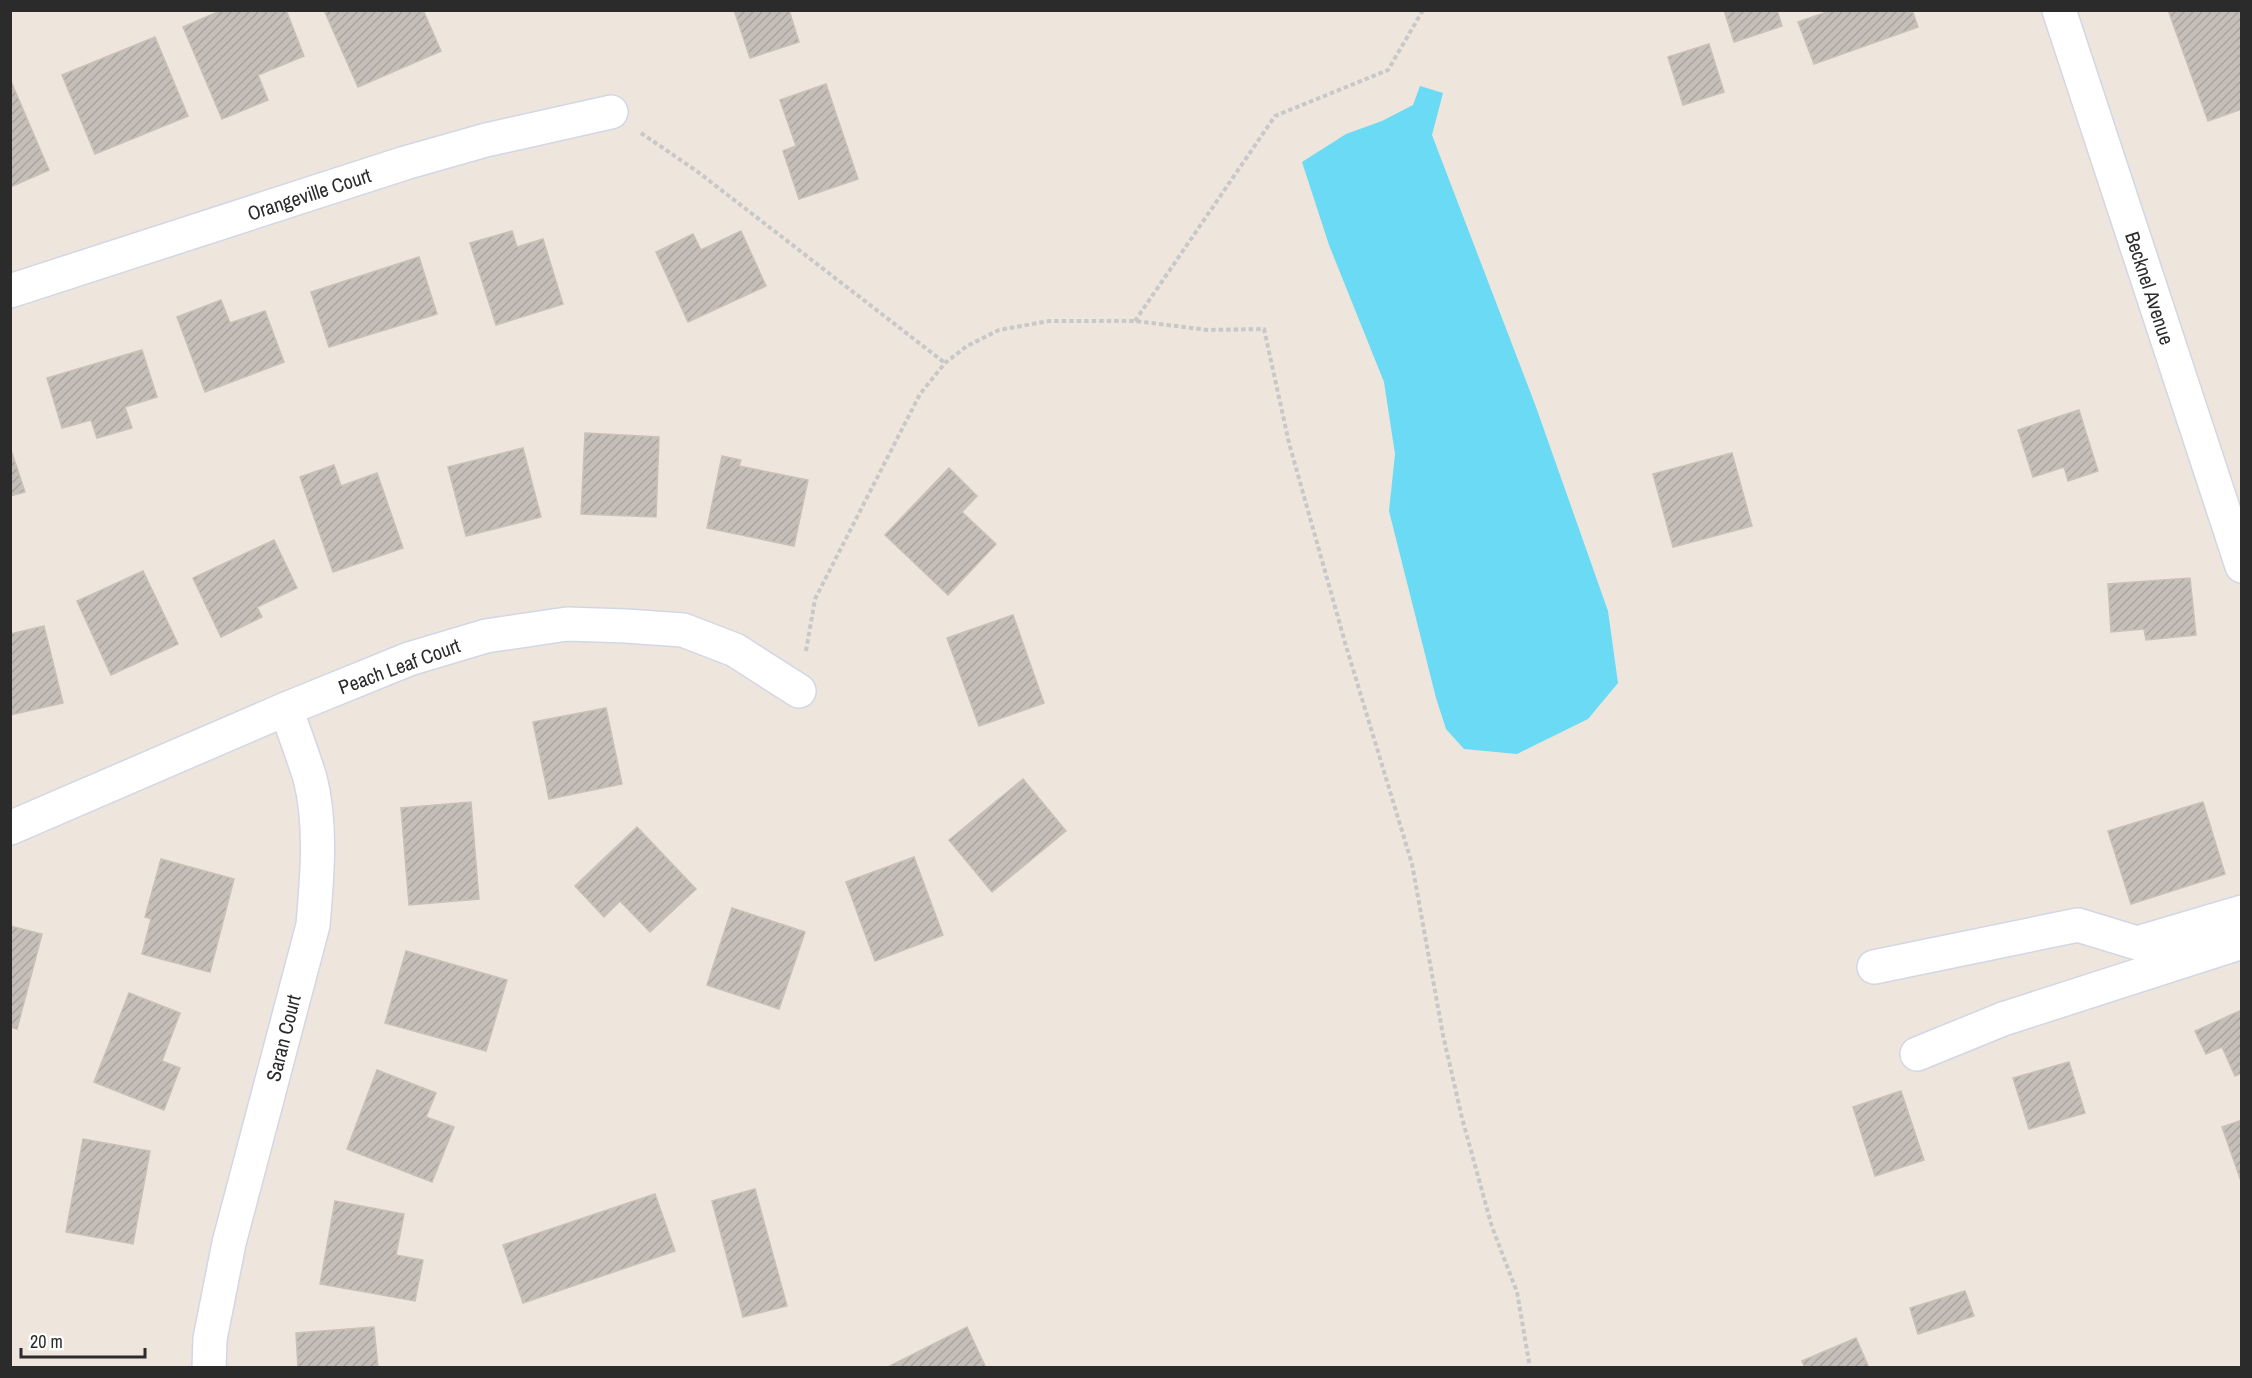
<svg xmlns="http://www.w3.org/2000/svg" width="2252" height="1378" font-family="'Archivo Narrow',sans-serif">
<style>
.water{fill:#6bdaf4}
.building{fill:url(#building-hatch);stroke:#c9c1b6;stroke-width:1.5}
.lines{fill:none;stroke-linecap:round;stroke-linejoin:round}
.minor-casing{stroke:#d2d7e5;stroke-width:36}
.path{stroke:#c8c8c8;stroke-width:4;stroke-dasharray:4.5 3;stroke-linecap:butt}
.minor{stroke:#fff;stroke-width:33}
.labels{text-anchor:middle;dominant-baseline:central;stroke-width:4.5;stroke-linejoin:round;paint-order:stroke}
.street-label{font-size:20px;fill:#2b2b2b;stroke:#fff}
</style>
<defs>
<pattern id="building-hatch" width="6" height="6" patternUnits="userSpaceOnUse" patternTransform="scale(1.5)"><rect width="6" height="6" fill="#c6bfb9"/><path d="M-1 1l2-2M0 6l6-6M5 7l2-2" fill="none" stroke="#aaa49f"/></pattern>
</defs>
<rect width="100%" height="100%" fill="#eee5dd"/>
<!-- water -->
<path class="water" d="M1420,86L1443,93L1432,135L1536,407L1608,611L1618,683L1588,719L1517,754L1464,749L1446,729L1436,698L1389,511L1395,454L1384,382L1329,245L1302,162L1346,134L1382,121L1413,105Z"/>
<!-- building -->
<g class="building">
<path d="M222,10H286L304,56L258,75L268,100L222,119L183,27Z"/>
<path d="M324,10H423L441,51L358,87Z"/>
<path d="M734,10H789L799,42L750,58Z"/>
<path d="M1724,10H1777L1782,26L1734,42Z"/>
<path d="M1823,10H1912L1918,27L1814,64L1798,22L1824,13Z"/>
<path d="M2168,10H2242V109L2208,121Z"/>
<path d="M155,37L188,116L95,154L62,75Z"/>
<path d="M1709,44L1724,92L1683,105L1668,57Z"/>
<path d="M10,79L49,170L10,187Z"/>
<path d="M826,84L858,179L799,199L783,151L796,146L780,100Z"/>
<path d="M512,231L517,247L543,239L563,304L496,325L470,243Z"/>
<path d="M741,231L766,286L688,322L656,252L693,234L701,250Z"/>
<path d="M419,257L437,314L329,347L311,292Z"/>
<path d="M221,300L230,323L265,311L284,362L205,392L177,317Z"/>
<path d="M142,350L157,397L125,407L132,428L97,438L91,420L62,428L47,378Z"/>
<path d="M2079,410L2098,471L2068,481L2064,467L2033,477L2018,430Z"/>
<path d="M585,433L659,437L656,517L581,514Z"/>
<path d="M10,447L25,492L10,496Z"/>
<path d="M523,448L541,517L466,536L448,467Z"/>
<path d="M1732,453L1752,526L1673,547L1653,474Z"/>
<path d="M722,456L741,460L739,466L808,480L794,546L707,528Z"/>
<path d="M334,465L341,486L377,473L403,548L333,572L300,477Z"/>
<path d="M949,468L977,496L962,512L996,544L948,595L885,535Z"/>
<path d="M274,540L297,588L257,607L262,617L221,637L193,578Z"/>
<path d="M143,571L178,644L111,675L77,601Z"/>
<path d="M2190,578L2196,635L2146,640L2144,629L2111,632L2108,584Z"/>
<path d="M1013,615L1044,703L979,726L947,638Z"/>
<path d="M44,626L63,703L10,715V634Z"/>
<path d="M606,708L622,784L549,799L533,722Z"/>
<path d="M1023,779L1066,831L992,892L949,840Z"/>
<path d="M471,802L479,899L409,905L401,808Z"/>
<path d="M2203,802L2225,874L2131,904L2108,831Z"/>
<path d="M637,827L696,889L650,932L620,901L604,917L575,886Z"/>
<path d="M914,857L943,935L875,961L846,882Z"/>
<path d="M161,859L234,879L210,972L142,954L151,919L145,917Z"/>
<path d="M732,908L805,932L779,1009L707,985Z"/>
<path d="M10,926L42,934L17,1029L10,1027Z"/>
<path d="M406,951L507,980L486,1051L385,1023Z"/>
<path d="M129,993L180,1013L162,1061L180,1068L164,1110L94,1082Z"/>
<path d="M2242,1010V1073L2235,1076L2222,1047L2206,1054L2195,1031Z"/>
<path d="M2069,1062L2085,1113L2029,1129L2013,1078Z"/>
<path d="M377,1070L436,1093L426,1117L454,1127L432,1182L347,1149Z"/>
<path d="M1901,1091L1924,1160L1875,1176L1853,1107Z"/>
<path d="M2242,1120V1184L2222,1127Z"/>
<path d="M83,1139L150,1151L133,1244L66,1232Z"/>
<path d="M755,1189L787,1306L743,1317L712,1201Z"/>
<path d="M655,1194L675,1251L523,1303L503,1245Z"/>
<path d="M335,1201L404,1214L396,1255L423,1260L415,1301L320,1284Z"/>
<path d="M1965,1291L1974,1316L1918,1334L1910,1308Z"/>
<path d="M374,1327L378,1368H298L296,1333Z"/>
<path d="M967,1327L986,1368H886Z"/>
<path d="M1856,1338L1869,1368H1805L1802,1361Z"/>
</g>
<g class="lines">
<defs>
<g id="minor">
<path d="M2059,10L2242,566"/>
<path d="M10,291L405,163L486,140L611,112"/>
<path d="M10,828L286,709L409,659L486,636L567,624L626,626L683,630L735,650L799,691"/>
<path d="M1874,967L2078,925L2137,943L2242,912"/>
<path d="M1917,1054L2003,1019L2242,942"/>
<path d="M209,1368L210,1339L229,1243L313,925C317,879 322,824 310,778C303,755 294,732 286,709"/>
</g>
</defs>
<!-- minor casing -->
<use href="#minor" class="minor-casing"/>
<!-- path -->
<g class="path">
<path d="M641,133L698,172L945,363"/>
<path d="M1135,321L1275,116L1388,70L1423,10"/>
<path d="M806,651L815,599L920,394L945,363L967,346L999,330L1049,321H1135L1208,330L1264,329L1289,443L1346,646L1412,864L1443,1035L1462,1118L1492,1227L1517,1292L1530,1368"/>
</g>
<!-- minor -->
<use href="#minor" class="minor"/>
</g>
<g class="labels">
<!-- street labels -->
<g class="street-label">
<text transform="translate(309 194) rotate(-18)">Orangeville Court</text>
<text transform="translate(2150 288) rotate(72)">Becknel Avenue</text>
<text transform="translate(399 666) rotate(-20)">Peach Leaf Court</text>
<text transform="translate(283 1038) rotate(-76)">Saran Court</text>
</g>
</g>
<!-- border -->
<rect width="2252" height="1378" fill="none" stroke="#2b2b2b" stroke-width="24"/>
<!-- scale -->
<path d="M21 1348v9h124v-9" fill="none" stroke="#2b2b2b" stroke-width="3"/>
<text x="30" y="1348" font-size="18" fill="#2b2b2b" stroke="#ffffff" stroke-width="4.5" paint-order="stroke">20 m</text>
</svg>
